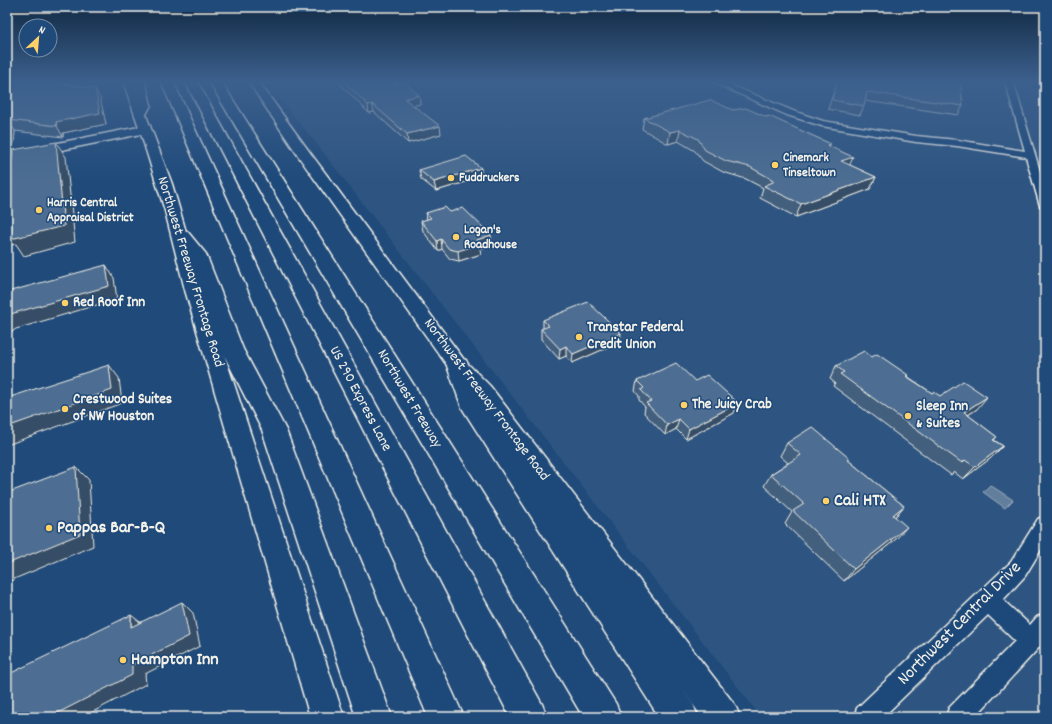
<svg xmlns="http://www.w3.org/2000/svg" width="1052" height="724" font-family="Dekko,sans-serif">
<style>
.built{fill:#2d5581}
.water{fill:#627e9d;stroke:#9cacbb}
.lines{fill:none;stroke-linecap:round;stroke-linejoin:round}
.street-casing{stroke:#f4f1e8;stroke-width:3}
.secondary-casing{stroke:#f4f1e8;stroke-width:3}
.highway-casing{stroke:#f4f1e8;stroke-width:3}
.street{fill:#1f4a7a;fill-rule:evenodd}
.secondary{fill:#1f4a7a;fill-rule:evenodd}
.highway{fill:#1f4a7a;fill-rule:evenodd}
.wall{fill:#425f7e;stroke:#f4f1e8}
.shaded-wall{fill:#364d66;stroke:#f4f1e8}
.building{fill:#4d6e92;stroke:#f4f1e8}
.poi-dot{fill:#ffd166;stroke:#1f4a7a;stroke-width:1.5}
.labels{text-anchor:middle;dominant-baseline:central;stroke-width:3;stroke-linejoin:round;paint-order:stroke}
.far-poi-label{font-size:13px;font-weight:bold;fill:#f4f1e8;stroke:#1f4a7a;text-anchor:start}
.street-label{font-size:15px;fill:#f4f1e8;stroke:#1f4a7a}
.poi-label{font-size:15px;font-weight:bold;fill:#f4f1e8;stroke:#1f4a7a;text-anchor:start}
.near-poi-label{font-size:18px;font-weight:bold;fill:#f4f1e8;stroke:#1f4a7a;text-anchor:start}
.near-street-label{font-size:18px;fill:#f4f1e8;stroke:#1f4a7a}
</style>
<rect width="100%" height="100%" fill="#1f4a7a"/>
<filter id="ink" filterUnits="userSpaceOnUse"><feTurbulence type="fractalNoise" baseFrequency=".025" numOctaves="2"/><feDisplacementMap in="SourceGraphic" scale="8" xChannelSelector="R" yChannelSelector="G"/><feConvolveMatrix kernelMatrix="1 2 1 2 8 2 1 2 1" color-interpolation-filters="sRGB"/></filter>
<g filter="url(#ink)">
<!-- built -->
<path class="built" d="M265,81H1045V717H761L315,142Z"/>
<!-- water -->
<path class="water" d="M990,485L1013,500L1005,508L983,492Z"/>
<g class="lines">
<defs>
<g id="street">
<path d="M710,81H721L793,111L823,121L916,136L957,140L1025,151L1005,81H1013L1045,188V209L1040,206L1026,157L957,146L916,142L822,126L787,115Z"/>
<path d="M1045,516V543L1025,576L1003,600L1030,625L1037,617L1045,614V641L975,717H946L949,708L1015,641L988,615L883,717H854L857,708L1011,562L1038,519Z"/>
</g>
<g id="secondary">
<path d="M123,81H133L172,184L203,290L344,717H310L185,290L165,211L141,134L7,161V153L139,127Z"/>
<path d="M248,81H258L311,154L465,361L490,386L735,705L740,717H702L474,398L451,371L301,160Z"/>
</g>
<g id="highway">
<path d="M133,81H145L151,105L145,116H137L135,113L139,105Z"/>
<path d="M161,81H173L464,717H428Z"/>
<path d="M185,81H197L542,704L547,717H510Z"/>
<path d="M209,81H221L616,704L621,717H583Z"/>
<path d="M181,230L187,231L206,254L243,349L286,430L392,717H356L262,430L221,349L188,255L172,235L175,231Z"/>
<path d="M458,358L466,360L481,399L693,704L698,717H659L462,408L447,366L450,360Z"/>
</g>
</defs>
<!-- street casing -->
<use href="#street" class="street-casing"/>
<!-- secondary casing -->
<use href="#secondary" class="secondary-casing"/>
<!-- highway casing -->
<use href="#highway" class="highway-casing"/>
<!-- street -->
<use href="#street" class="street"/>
<!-- secondary -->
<use href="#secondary" class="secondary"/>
<!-- highway -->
<use href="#highway" class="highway"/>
</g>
<!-- wall -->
<g class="wall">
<path d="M7,81H71L64,84L100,98L106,124L63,133V137L15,131L14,143L7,144Z"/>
<path d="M337,81H391L395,84L419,95L420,104L413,105L441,134L408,143L374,112L369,113Z"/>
<path d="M837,81H960L963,106L958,115L865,101L864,106L860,115L828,109Z"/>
<path d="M733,110L830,146L850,165L876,177L870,189L796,217L760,198L763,188L746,179L723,172L703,161L695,151L678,141L668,144L642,129L644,118Z"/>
<path d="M419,170L482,177L436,191L421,179Z"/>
<path d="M450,212L492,245L480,249L481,254L459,261L450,259L442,249L438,251L423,231L421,221L427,220L426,213Z"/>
<path d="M543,320L620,342L572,363L566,356L559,359L541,339V329H543Z"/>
<path d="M872,357L907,376L932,393L977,409L968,415L997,437L994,440L1003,446L991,458L963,479L954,472L951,475L833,386L835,383L830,379L836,366Z"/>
<path d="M637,381H695L734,413L686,439L676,429L665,435L644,413L645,407L639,400V396L635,391Z"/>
<path d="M787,443L849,461L904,506L895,517L896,539L844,581L785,524L792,512L764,486L771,474L788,463L780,456Z"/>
</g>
<!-- shaded-wall -->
<g class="shaded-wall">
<path d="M42,81H71L47,91Z"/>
<path d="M95,88L100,98L106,124L63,133V137L57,126L56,122Z"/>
<path d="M419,95L420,104L406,107L405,99Z"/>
<path d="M372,104L374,112L369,113L368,105Z"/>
<path d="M8,120L15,131L14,143L7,144V132Z"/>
<path d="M440,126L441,134L408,143L407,134Z"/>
<path d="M680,130L678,141L668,144L670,132Z"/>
<path d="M56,142L66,157L75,242L24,256L16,244L7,246V226L12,225Z"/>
<path d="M853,157L848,169L841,161Z"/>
<path d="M481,168L482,177L436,191L434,182Z"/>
<path d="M876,177L870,189L796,217L801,204Z"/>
<path d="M491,235L492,245L480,249L481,254L459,261L458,251L477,240Z"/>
<path d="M441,239L442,249L438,251L437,241Z"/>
<path d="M106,265L114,278L117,299L16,329L7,335V315Z"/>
<path d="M621,333L620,342L572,363L573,354Z"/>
<path d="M566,346V356L559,359L560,349Z"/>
<path d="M109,365L119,378L122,403L7,445V427Z"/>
<path d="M987,397L977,409L954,424L964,412Z"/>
<path d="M738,403L734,413L686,439L689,429Z"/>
<path d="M679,419L676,429L665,435L667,425Z"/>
<path d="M1003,446L991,458L963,479L975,467Z"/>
<path d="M76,467L89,480L93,546L7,582V564Z"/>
<path d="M904,506L893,519V515Z"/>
<path d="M907,527L896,539L844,581L854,569Z"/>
<path d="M182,602L193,613L200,646L145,674L146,684L83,717H50L132,665Z"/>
<path d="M131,615L144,625L131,627Z"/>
</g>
<!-- building -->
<g class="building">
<path d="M7,81H42L95,88L100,113L56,122L57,126L8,120L7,132Z"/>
<path d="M343,81H391L395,84L404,82L419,95L405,99L440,126L407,134L372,104L368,105Z"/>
<path d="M837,81H960L963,106L867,92L864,106L832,100Z"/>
<path d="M710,100L733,110L746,108L766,117L769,116L831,144L827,145L853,157L841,161L876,177L801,204L764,186L775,181L750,167L726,161L705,150L698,139L680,130L670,132L644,118Z"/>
<path d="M56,142L64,226L11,239L12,225L7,226V161L12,160L13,150Z"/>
<path d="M466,156L481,168L434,182L419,170Z"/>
<path d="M445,207L450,212L463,208L491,235L477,240L480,244L458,251L449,249L441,239L437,241L421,221L431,218L426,213Z"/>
<path d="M106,265L109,286L7,315V292Z"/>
<path d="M588,302L621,333L573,354L566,346L560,349L541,329L549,326L543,320Z"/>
<path d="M864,351L872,357L877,354L908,375L906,376L932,393L934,392L940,396L963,381L987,397L964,412L997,437L993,440L1003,446L975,467L965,460L962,463L840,374L844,372L836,366Z"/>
<path d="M676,363L695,381L707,375L738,403L689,429L679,419L667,425L646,403L651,401L641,390L644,388L637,381Z"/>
<path d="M109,365L112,390L7,427V398Z"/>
<path d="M812,427L850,459L848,460L904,506L893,515L907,527L854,569L793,511L804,504L771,474L801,455L787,443Z"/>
<path d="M76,467L80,534L7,564V493Z"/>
<path d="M182,602L189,636L132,665V675L50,717H7V675L131,615V627Z"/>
</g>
</g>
<!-- sky -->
<linearGradient id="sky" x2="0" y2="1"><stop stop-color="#112943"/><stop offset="0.45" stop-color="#3c608d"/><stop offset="1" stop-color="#3c608d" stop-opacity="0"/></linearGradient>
<rect width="1052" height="182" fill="url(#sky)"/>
<!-- markers -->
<g class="poi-dot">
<circle cx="775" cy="165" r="4"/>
<circle cx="451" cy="178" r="4"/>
<circle cx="39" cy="210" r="4"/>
<circle cx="456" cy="237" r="4"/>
<circle cx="65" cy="303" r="4"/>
<circle cx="579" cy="337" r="4"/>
<circle cx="684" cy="405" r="4"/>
<circle cx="65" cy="409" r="4"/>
<circle cx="908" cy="416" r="4"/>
<circle cx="826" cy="501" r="4"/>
<circle cx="49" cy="528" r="4"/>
<circle cx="123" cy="660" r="4"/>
</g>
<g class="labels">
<!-- far-poi labels -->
<g class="far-poi-label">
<text x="783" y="158">Cinemark<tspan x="783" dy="15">Tinseltown</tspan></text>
<text x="459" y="178">Fuddruckers</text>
<text x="47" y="203">Harris Central<tspan x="47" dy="15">Appraisal District</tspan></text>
<text x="464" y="230">Logan's<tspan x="464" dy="15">Roadhouse</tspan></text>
</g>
<!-- street labels -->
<g class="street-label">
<text transform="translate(190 272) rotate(73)">Northwest Freeway Frontage Road</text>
<text transform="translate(360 399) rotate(62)">US 290 Express Lane</text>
<text transform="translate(409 399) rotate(59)">Northwest Freeway</text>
<text transform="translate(486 400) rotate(53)">Northwest Freeway Frontage Road</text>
</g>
<!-- poi labels -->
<g class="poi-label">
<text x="73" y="303">Red Roof Inn</text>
<text x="587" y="328">Transtar Federal<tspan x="587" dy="17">Credit Union</tspan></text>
<text x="73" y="400">Crestwood Suites<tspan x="73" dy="17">of NW Houston</tspan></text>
<text x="692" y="405">The Juicy Crab</text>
<text x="916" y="407">Sleep Inn<tspan x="916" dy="17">&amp; Suites</tspan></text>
</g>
<!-- near-poi labels -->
<g class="near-poi-label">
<text x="834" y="501">Cali HTX</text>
<text x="57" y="528">Pappas Bar-B-Q</text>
<text x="131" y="660">Hampton Inn</text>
</g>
<!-- near-street labels -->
<g class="near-street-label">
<text transform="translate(960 624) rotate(-45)">Northwest Central Drive</text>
</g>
</g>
<!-- margin -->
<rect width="1052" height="724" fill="none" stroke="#1f4a7a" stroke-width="24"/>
<rect x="12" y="12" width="1028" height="700" fill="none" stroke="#f4f1e8" stroke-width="1.5" filter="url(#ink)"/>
<!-- north arrow -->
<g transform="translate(38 38) rotate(26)"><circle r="19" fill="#1f4a7a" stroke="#748da6"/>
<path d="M0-3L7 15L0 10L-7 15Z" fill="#ffd166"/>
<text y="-6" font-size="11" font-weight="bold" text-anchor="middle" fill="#f4f1e8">N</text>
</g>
</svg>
